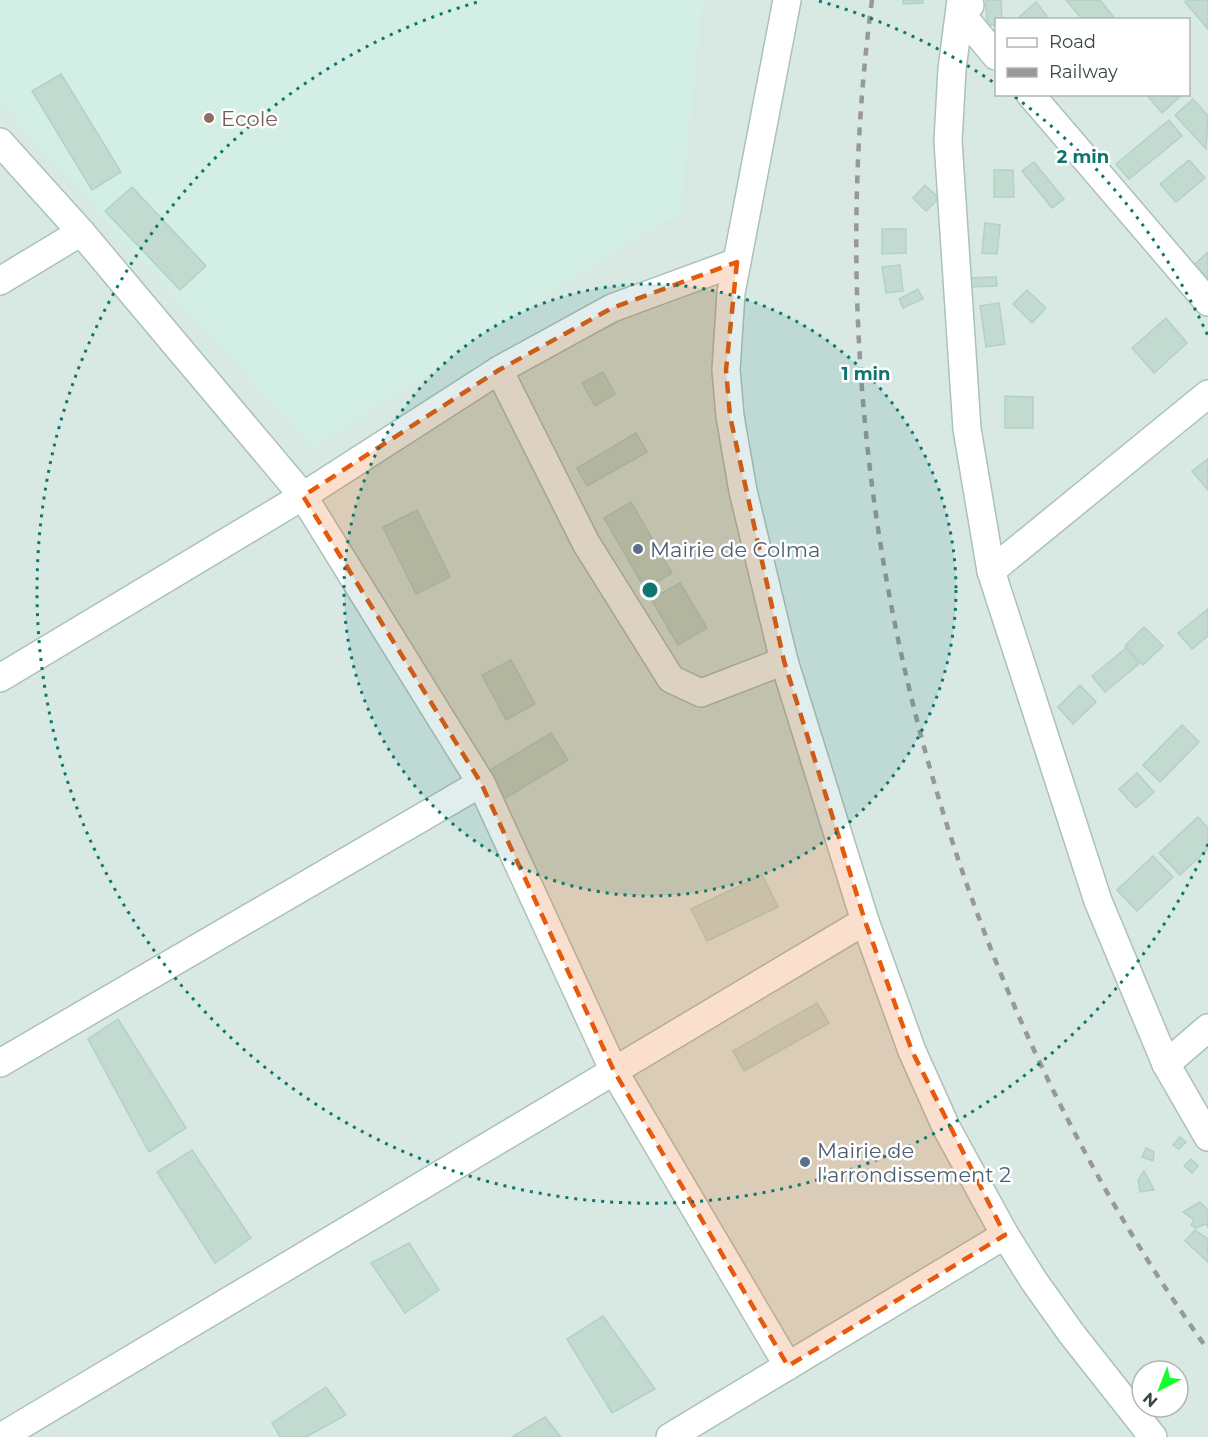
<svg xmlns="http://www.w3.org/2000/svg" width="1208" height="1437" font-family="Montserrat,sans-serif">
<style>
.residential{fill:#d8e9e3;fill-rule:evenodd}
.education{fill:#d3eee5}
.building{fill:#c2dacf;stroke:#b2d2c4;stroke-width:1.5}
.lines{fill:none;stroke-linecap:round;stroke-linejoin:round}
.minor-casing{stroke:#acc1b8;stroke-width:30}
.minor{stroke:#fff;stroke-width:27}
.rail{stroke:#989898;stroke-width:4.5;stroke-dasharray:8 8;stroke-linecap:butt}
.marked{fill:#e8590c;fill-opacity:0.2;stroke:#e8590c;stroke-width:4.5;stroke-dasharray:12 8;stroke-linejoin:round}
.ring{fill:none;stroke:#0f766e;stroke-width:3;stroke-dasharray:3 6}
.education-dot{fill:#8d6e63;stroke:#fff;stroke-width:2}
.service-dot{fill:#5c6f8a;stroke:#fff;stroke-width:2}
.labels{text-anchor:middle;dominant-baseline:central;stroke-width:5;stroke-linejoin:round;paint-order:stroke}
.education-label{font-size:21px;fill:#785e54;stroke:#fff;text-anchor:start}
.service-label{font-size:21px;fill:#4e5e75;stroke:#fff;text-anchor:start}
.centre{fill:#0f766e;stroke:#fff;stroke-width:3}
.ring-label{font-size:18px;text-anchor:middle;font-weight:bold;fill:#0f766e;stroke:#fff;stroke-width:5;stroke-linejoin:round;paint-order:stroke}
</style>
<rect width="100%" height="100%" fill="#eaf5f1"/>
<!-- residential -->
<path class="residential" d="M0,0H1208V1437H0ZM996,20H1188V94H996ZM1142,1371H1178V1407H1142Z"/>
<!-- education -->
<path class="education" d="M0,0H703L680,213L609,256L313,449L0,104Z"/>
<!-- building -->
<g class="building">
<path d="M903,0H923V3L903,4Z"/>
<path d="M986,0H1001L1002,20H996V25H987Z"/>
<path d="M1066,0H1100L1116,20H1083Z"/>
<path d="M1187,0H1208V29L1185,2Z"/>
<path d="M1036,2L1050,20H1016Z"/>
<path d="M61,74L121,172L92,190L32,91Z"/>
<path d="M1146,94H1183L1162,113Z"/>
<path d="M1193,99L1208,116L1206,149L1175,115Z"/>
<path d="M1169,120L1182,136L1129,179L1116,164Z"/>
<path d="M1189,160L1205,178L1176,202L1160,184Z"/>
<path d="M1034,162L1064,199L1052,208L1022,171Z"/>
<path d="M994,170H1013L1014,197H994Z"/>
<path d="M925,185L939,198L926,211L913,198Z"/>
<path d="M132,187L206,266L180,290L105,211Z"/>
<path d="M985,223L1000,225L997,254L982,253Z"/>
<path d="M882,229H906V253L882,254Z"/>
<path d="M1208,252V279L1194,265Z"/>
<path d="M900,265L903,291L886,293L882,267Z"/>
<path d="M996,277L997,286L966,287V278Z"/>
<path d="M918,289L923,299L903,308L899,299Z"/>
<path d="M1027,290L1046,308L1032,323L1013,304Z"/>
<path d="M999,303L1005,344L986,347L980,306Z"/>
<path d="M1166,318L1187,343L1154,373L1132,348Z"/>
<path d="M603,372L615,394L595,406L582,383Z"/>
<path d="M1005,396L1033,397V428H1005Z"/>
<path d="M636,433L647,452L587,486L577,468Z"/>
<path d="M1208,459V490L1192,471Z"/>
<path d="M631,502L672,573L645,589L604,518Z"/>
<path d="M417,510L450,577L416,594L383,527Z"/>
<path d="M680,583L707,628L678,645L651,599Z"/>
<path d="M1208,609V636L1192,649L1178,633Z"/>
<path d="M1144,627L1163,646L1143,665L1125,646Z"/>
<path d="M1126,648L1139,664L1105,692L1092,676Z"/>
<path d="M511,660L535,704L506,720L482,675Z"/>
<path d="M1080,685L1096,702L1073,724L1058,707Z"/>
<path d="M1182,725L1199,742L1160,782L1143,765Z"/>
<path d="M551,733L568,760L504,799L487,772Z"/>
<path d="M1137,773L1154,792L1136,808L1119,789Z"/>
<path d="M1198,817L1208,828V849L1180,875L1159,853Z"/>
<path d="M1153,856L1173,877L1137,911L1117,890Z"/>
<path d="M762,875L778,907L707,941L691,909Z"/>
<path d="M817,1003L829,1023L744,1071L733,1051Z"/>
<path d="M118,1019L186,1128L149,1152L88,1039Z"/>
<path d="M1180,1137L1186,1142L1179,1149L1173,1145Z"/>
<path d="M1146,1148L1154,1152L1153,1161L1142,1157Z"/>
<path d="M192,1150L251,1238L215,1263L157,1172Z"/>
<path d="M1191,1159L1198,1166L1192,1173L1184,1166Z"/>
<path d="M1144,1171L1154,1190L1140,1192L1138,1180Z"/>
<path d="M1200,1202L1208,1210V1227L1206,1224L1196,1228L1191,1225L1194,1220L1183,1212Z"/>
<path d="M1195,1230L1208,1239V1262L1185,1241Z"/>
<path d="M409,1243L439,1290L405,1313L371,1263Z"/>
<path d="M603,1316L655,1389L612,1413L567,1339Z"/>
<path d="M326,1387L346,1415L306,1437H280L272,1423Z"/>
<path d="M545,1417L561,1437H512Z"/>
</g>
<g class="lines">
<defs>
<g id="minor">
<path d="M787,0L731,293L726,370L730,416L743,491L784,661L865,921L912,1051L946,1127L1005,1235L1034,1281L1071,1333L1153,1437"/>
<path d="M961,0L952,69L948,141L967,429L991,571L1098,901L1166,1064L1208,1137"/>
<path d="M970,5L961,14L996,56"/>
<path d="M1030,94L1208,302"/>
<path d="M0,142L81,232L303,496L481,783L614,1071L788,1366"/>
<path d="M0,281L81,232"/>
<path d="M499,370L586,543L671,679L701,693L784,661"/>
<path d="M991,571L1208,394"/>
<path d="M0,678L303,496L499,370L612,308L737,262"/>
<path d="M0,1063L481,783"/>
<path d="M1166,1064L1208,1028"/>
<path d="M1,1437L865,921"/>
<path d="M670,1437L1005,1235"/>
</g>
</defs>
<!-- minor casing -->
<use href="#minor" class="minor-casing"/>
<!-- minor -->
<use href="#minor" class="minor"/>
<!-- rail -->
<path class="rail" d="M872,0C810,469 933,966 1208,1350"/>
</g>
<!-- marked area -->
<path class="marked" d="M737,262L726,370L730,416L784,661L865,921L912,1051L1005,1235L788,1366L614,1071L481,783L303,496L499,370L612,308Z"/>
<!-- distance rings -->
<circle cx="650" cy="590" r="306" fill="#0f766e" fill-opacity=".12"/>
<g class="ring">
<circle cx="650" cy="590" r="306"/>
<path d="M1208 844A613 613 0 1 1 481 1M819 1A613 613 0 0 1 993 82M1015 97A613 613 0 0 1 1208 336"/>
</g>
<!-- markers -->
<circle class="education-dot" cx="209" cy="118" r="6"/>
<g class="service-dot">
<circle cx="638" cy="549" r="6"/>
<circle cx="805" cy="1162" r="6"/>
</g>
<g class="labels">
<!-- education labels -->
<g class="education-label">
<text x="221" y="118">Ecole</text>
</g>
<!-- service labels -->
<g class="service-label">
<text x="650" y="549">Mairie de Colma</text>
<text x="817" y="1150">Mairie de<tspan x="817" dy="24">l'arrondissement 2</tspan></text>
</g>
</g>
<circle cx="650" cy="590" r="9" class="centre"/>
<g class="ring-label">
<text x="1083" y="163">2 min</text>
<text x="866" y="380">1 min</text>
</g>
<!-- legend -->
<rect x="995" y="18" width="195" height="78" fill="#ffffff" stroke="#afb6b3" stroke-width="1.5"/>
<rect x="1007" y="38" width="30" height="9" fill="#ffffff" stroke="#afb6b3" stroke-width="1.5"/>
<text x="1049" y="48" font-size="18" fill="#374941">Road</text>
<rect x="1007" y="68" width="30" height="9" fill="#989898" stroke="#afb6b3" stroke-width="1.5"/>
<text x="1049" y="78" font-size="18" fill="#374941">Railway</text>
<!-- north arrow -->
<g transform="translate(1160 1389) rotate(222)"><circle r="28" fill="#ffffff" stroke="#afb6b3" stroke-width="1.5"/>
<path d="M0-4.5L10 22L0 15L-10 22Z" fill="#19fc30"/>
<text y="-9" font-size="16" font-weight="bold" text-anchor="middle" fill="#374941">N</text>
</g>
</svg>
